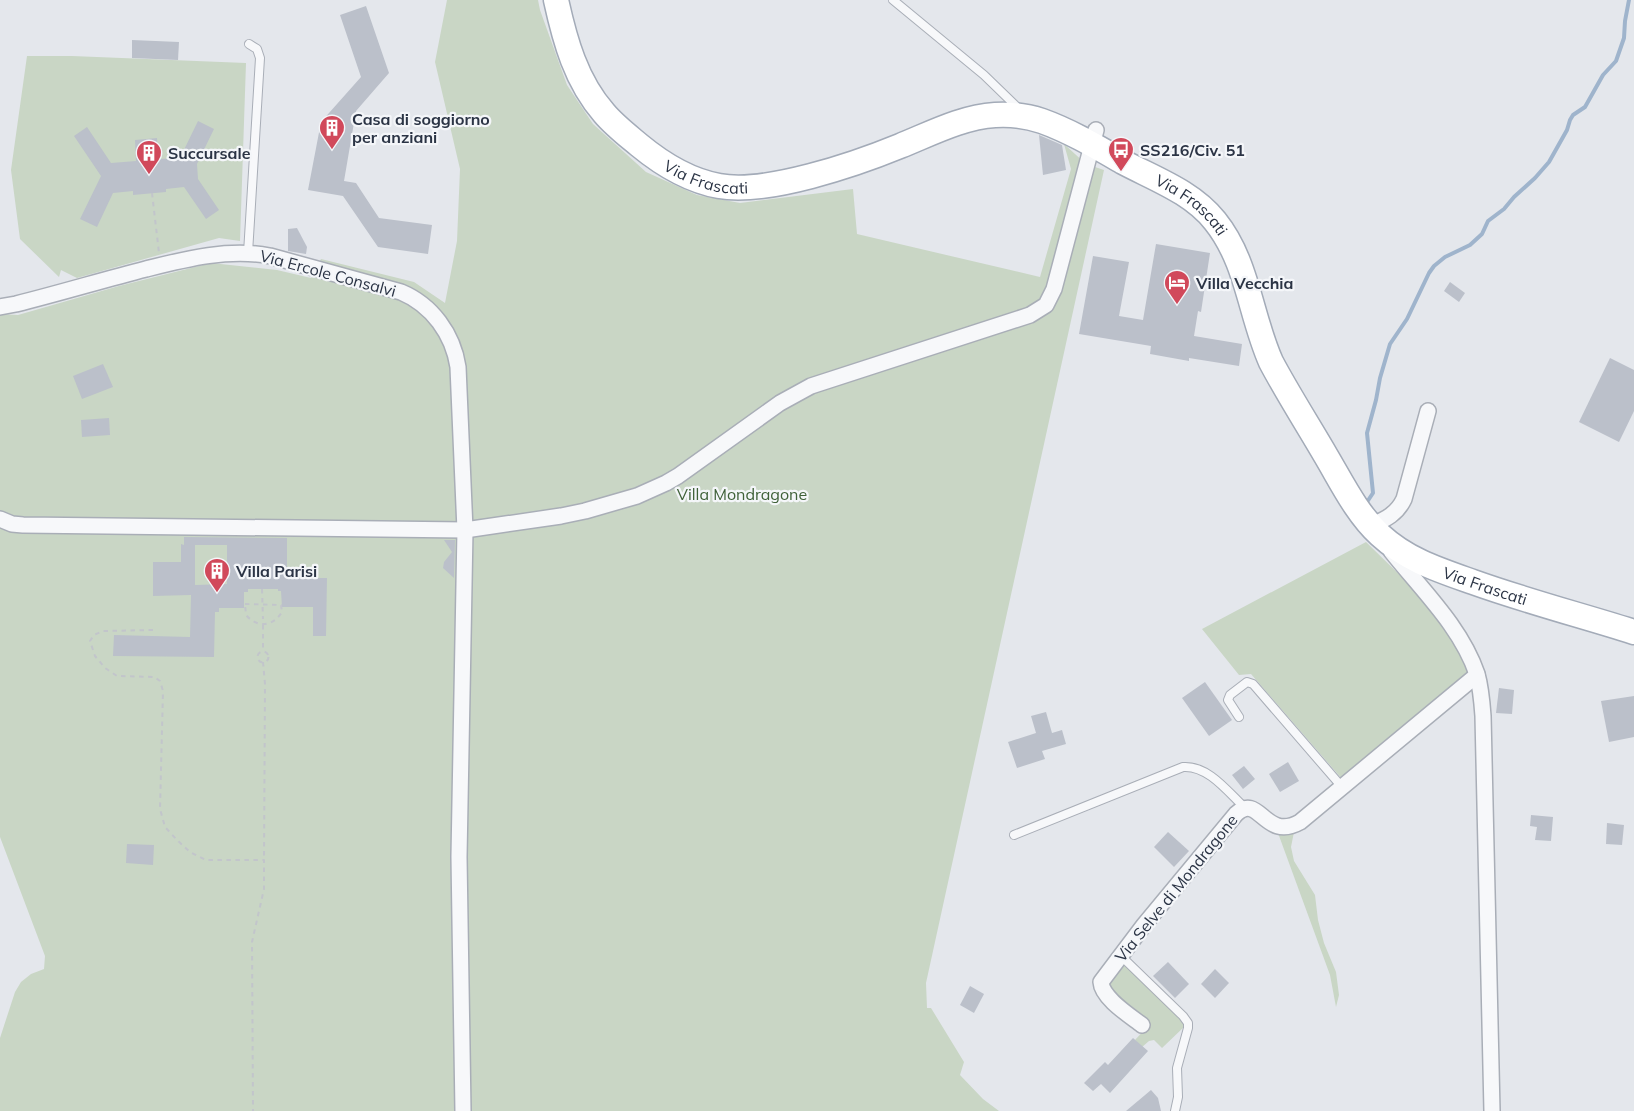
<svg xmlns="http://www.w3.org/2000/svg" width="1634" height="1111" font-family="Mulish,sans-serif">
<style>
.green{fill:#c9d6c5}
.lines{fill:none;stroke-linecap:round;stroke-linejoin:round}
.stream{stroke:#9fb4cc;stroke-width:4}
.building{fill:#bbc0ca;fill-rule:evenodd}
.service-casing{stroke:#a9aeb7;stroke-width:10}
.minor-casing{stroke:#a9aeb7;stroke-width:18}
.primary-casing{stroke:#a3abb8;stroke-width:27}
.path{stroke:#c2c5cb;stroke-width:2;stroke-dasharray:4.5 4.5;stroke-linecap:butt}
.service{stroke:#f7f8fa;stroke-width:8}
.minor{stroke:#f7f8fa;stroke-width:15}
.primary{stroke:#fff;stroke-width:24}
.labels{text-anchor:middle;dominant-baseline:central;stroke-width:4.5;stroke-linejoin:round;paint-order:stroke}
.poi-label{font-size:16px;font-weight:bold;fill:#2b3445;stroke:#f4f6f9;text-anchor:start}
.street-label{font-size:16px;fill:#2b3445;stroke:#f4f6f9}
.park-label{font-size:16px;fill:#3f6138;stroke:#f4f6f9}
</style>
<rect width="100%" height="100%" fill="#e4e7ec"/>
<!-- green -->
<g class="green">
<path d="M447,0H538L540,10L567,85L593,124L646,172L697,195L740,203L853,189L857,234L1040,277L1071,169L1064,144L1086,164L1104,170L926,983L927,1008H931L964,1062L960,1075L983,1099L999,1111H0V1038L15,992L21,982L31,974L44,969L45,956L0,837V314L18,315L119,286L211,263L277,270L311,278L321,259L414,282L445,303L457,241L460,169L435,62Z"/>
<path d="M27,56H72L246,63L240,241L219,238L77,278L61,270L59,277L20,239L11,170Z"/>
<path d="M1366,542L1409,584L1444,625L1462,651L1470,674L1342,779L1251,674L1239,675L1202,629Z"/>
<path d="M1294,832L1291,847L1294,861L1315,895L1318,920L1324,943L1336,972L1339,995L1336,1007L1330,975L1278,833L1290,835Z"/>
<path d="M1122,962L1184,1022L1185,1026L1162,1048L1154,1040L1149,1041L1142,1047L1135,1040L1148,1026L1107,991L1106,983Z"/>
</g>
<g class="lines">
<!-- stream -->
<path class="stream" d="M1367,502L1373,493L1367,433L1376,400L1380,378L1390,344L1407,319L1429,273L1434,266L1445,257L1470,245L1482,234L1488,221L1504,209L1514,197L1535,178L1549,162L1567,130L1570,120L1573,115L1585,107L1603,75L1616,61L1624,38L1625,21L1629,0"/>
</g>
<!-- building -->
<g class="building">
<path d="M366,6L389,73L356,111L344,181L356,183L379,218L432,225L428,254L378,247L343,196L308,190L321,122L361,77L340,15Z"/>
<path d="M132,40L179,42L178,60L132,58Z"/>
<path d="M198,121L214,129L197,164L198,179L219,210L206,219L184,187L166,189V192L133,195V191L113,193L97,227L80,219L101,176L74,136L87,127L111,163L136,161L135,140L157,138L158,159L180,158Z"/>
<path d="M1039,135L1062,145L1066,170L1043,175Z"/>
<path d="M297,228L307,247L306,254L288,251V229Z"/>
<path d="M1156,244L1210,253L1201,312L1198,311L1194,336L1242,344L1239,366L1189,358V361L1150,354L1151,346L1079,334L1093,256L1129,262L1119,316L1143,320Z"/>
<path d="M1450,282L1465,293L1459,302L1444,291Z"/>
<path d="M1610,358L1634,370V411L1619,442L1579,422Z"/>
<path d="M103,364L113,387L82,399L73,376Z"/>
<path d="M109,418L110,435L82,437L81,420Z"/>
<path d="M184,537L287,538V578H327L326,636H313V607H282L281,591H278V589H248V592H244V608H219V612H215L214,657L113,656L114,635L190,637L191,595L153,596V562H181V544L184,545ZM195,545H227V584L195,585Z"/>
<path d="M444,540H455L454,578L443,568L444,562L452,552Z"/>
<path d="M1205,682L1232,720L1209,736L1182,698Z"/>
<path d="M1499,688L1514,690L1512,714L1496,713Z"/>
<path d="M1634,696V737L1609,742L1601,701Z"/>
<path d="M1046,712L1052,733L1062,730L1066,744L1042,751L1045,759L1017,768L1008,742L1036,733L1031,716Z"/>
<path d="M1288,762L1299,781L1280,792L1269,774Z"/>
<path d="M1244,766L1255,779L1243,789L1232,775Z"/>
<path d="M1531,815L1553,817L1551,841L1535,840L1537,827L1530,826Z"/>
<path d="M1607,823L1624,825L1622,845L1606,844Z"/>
<path d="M1168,832L1189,851L1174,867L1154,847Z"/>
<path d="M127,844L154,845L153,865L126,863Z"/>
<path d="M1168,962L1189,984L1175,998L1153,976Z"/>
<path d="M1215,969L1229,983L1215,998L1201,984Z"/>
<path d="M970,986L984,994L974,1013L960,1005Z"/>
<path d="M1133,1038L1148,1051L1110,1093L1101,1084L1093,1091L1084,1083L1105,1062L1108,1065Z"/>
<path d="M1151,1090L1158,1098L1161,1111H1126Z"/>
</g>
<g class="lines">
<defs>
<g id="service">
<path d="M893,0L984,75L1019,109"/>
<path d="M248,253L260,58L257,49L249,44"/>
<path d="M1239,717L1228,700L1230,695L1247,682L1253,684L1342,787"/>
<path d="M1014,835L1183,767C1208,765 1228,792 1245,808"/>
<path d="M1120,955L1183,1016L1188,1023V1028L1177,1068L1178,1097L1175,1111"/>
</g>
<g id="minor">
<path d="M0,307L16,304C60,293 103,280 146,269C186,259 229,248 270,256L401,292C432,305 453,334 458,367L465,530L459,857L463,1111"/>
<path d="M0,519L12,524L23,525L465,530L561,516L585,511L637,496L666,483L678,476L780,403L811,386L1030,315L1046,305L1054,289L1096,130"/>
<path d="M1376,533L1371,526C1386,519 1397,514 1404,499L1428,411"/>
<path d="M1391,551C1422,590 1461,627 1477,674C1481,688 1482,702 1483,716L1492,1111"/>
<path d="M1142,1025C1129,1015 1102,998 1101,982L1144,925L1236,814C1260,792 1264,842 1300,822L1477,675"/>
</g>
<g id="primary">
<path id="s1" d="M556,0C565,41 576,81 604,113C614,125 627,135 639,145C662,164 691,181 719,186C766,195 856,164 900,146C930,134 962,117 995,115C1011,114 1027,116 1042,121C1070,131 1097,147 1123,162C1155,179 1192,192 1215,221C1248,262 1250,315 1271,362C1288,394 1308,425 1326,456C1342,483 1357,514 1380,535C1407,560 1439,570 1473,582C1526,601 1580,615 1634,632"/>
</g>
</defs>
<!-- service casing -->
<use href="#service" class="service-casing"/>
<!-- minor casing -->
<use href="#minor" class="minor-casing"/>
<!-- primary casing -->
<use href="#primary" class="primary-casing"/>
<!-- path -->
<g class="path">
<path d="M152,193L159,253"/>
<path d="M262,589L263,619"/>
<path d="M245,604L281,605L282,612C273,627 257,628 246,615Z"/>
<path d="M263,625V652"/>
<path d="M153,630L103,631L94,635L90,641L95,656L105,668L117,676L154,677L160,681L163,691L160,809L165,827L177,840L190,852L206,860H264V889L252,942L253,1111"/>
<circle cx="263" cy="657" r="5.5"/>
<path d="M263,662L265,684L264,860"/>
</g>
<!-- service -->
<use href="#service" class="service"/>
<!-- minor -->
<use href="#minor" class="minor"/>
<!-- primary -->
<use href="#primary" class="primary"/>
</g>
<!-- icons -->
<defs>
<symbol id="building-pin" viewBox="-11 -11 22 30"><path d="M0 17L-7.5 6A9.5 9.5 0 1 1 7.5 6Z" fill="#d1495b" stroke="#f4f6f9"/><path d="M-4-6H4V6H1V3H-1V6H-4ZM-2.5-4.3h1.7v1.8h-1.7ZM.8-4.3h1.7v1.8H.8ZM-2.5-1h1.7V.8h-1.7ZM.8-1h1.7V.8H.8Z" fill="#fff"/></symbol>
<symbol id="bus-pin" viewBox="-11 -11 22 30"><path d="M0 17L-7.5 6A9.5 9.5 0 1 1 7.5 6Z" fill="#d1495b" stroke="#f4f6f9"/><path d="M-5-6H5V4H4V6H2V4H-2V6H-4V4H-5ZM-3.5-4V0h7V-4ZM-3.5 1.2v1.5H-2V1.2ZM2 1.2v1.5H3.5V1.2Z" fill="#fff"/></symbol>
<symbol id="hotel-pin" viewBox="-11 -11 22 30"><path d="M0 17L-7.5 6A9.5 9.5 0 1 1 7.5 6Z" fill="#d1495b" stroke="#f4f6f9"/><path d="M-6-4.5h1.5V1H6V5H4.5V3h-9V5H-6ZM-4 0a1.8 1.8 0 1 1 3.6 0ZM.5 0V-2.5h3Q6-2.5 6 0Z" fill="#fff"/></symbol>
</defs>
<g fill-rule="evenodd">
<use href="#building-pin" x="317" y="113" width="30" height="40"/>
<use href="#bus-pin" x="1106" y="135" width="30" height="40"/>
<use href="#building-pin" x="134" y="138" width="30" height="40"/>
<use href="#hotel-pin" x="1162" y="268" width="30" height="40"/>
<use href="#building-pin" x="202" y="556" width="30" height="40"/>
</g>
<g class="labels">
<!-- poi labels -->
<g class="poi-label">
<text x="352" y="119">Casa di soggiorno<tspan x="352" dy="18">per anziani</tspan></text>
<text x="1140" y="150">SS216/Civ. 51</text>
<text x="168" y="153">Succursale</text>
<text x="1196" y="283">Villa Vecchia</text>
<text x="236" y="571">Villa Parisi</text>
</g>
<!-- street labels -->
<g class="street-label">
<text stroke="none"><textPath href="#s1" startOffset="248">Via Frascati</textPath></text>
<text stroke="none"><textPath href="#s1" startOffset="770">Via Frascati</textPath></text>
<text transform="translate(328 273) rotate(15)">Via Ercole Consalvi</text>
<text stroke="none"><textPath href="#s1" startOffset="1274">Via Frascati</textPath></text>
<text transform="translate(1176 888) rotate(-51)">Via Selve di Mondragone</text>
</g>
<!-- park labels -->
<g class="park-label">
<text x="742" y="494">Villa Mondragone</text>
</g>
</g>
</svg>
